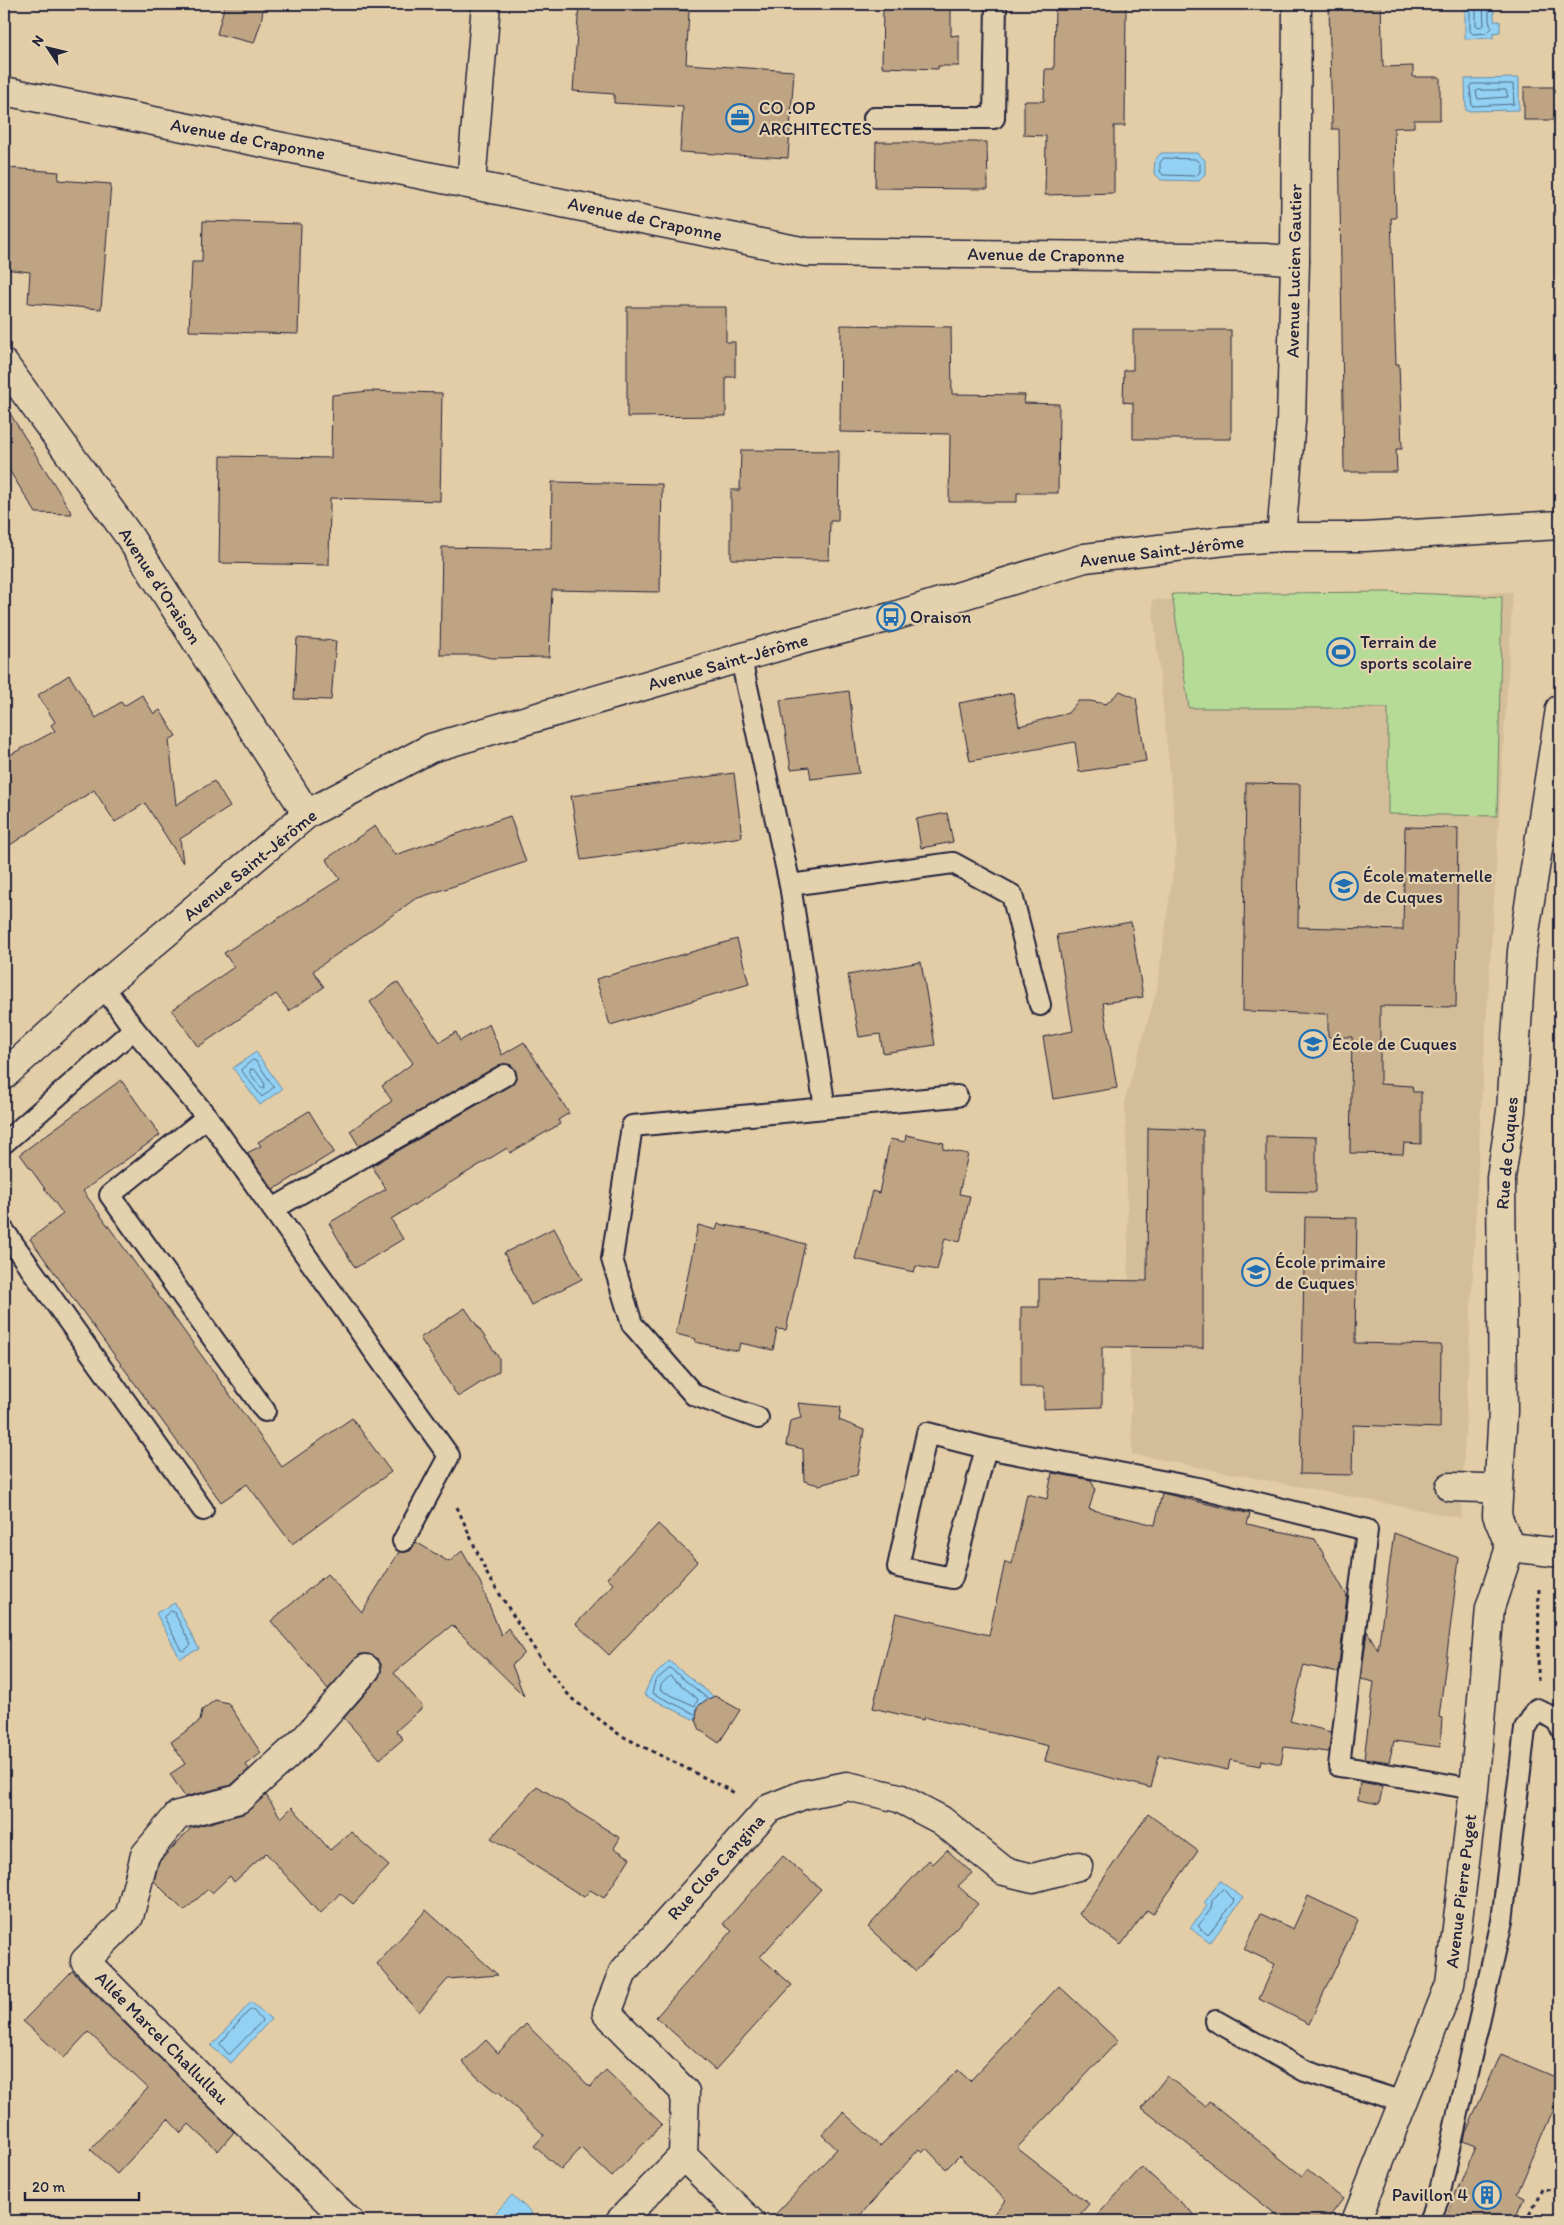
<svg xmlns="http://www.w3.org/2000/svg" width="1564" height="2225" font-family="Itim,sans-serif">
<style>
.built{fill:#d4be9a}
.green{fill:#b6db96;stroke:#6c7e68}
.water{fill:#92d1f3;stroke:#658ba9}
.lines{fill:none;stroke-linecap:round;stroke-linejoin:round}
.shore{stroke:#4f6885;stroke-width:1}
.building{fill:#bfa483;stroke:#22223b}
.service-casing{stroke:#22223b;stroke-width:24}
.minor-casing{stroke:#22223b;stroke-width:31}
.tertiary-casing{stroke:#22223b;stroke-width:31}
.path{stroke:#22223b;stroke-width:3;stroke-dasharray:4 4;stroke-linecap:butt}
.service{stroke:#e4d2af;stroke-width:20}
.minor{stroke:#e4d2af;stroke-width:28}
.tertiary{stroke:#e4d2af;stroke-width:28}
.labels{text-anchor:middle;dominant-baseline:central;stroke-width:4.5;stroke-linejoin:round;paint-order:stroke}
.poi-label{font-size:18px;fill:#22223b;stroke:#e4d2af;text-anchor:start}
.street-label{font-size:18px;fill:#22223b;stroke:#e4d2af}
</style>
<rect width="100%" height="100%" fill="#e3cda7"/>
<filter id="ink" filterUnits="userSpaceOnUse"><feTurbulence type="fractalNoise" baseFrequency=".02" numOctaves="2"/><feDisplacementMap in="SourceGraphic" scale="10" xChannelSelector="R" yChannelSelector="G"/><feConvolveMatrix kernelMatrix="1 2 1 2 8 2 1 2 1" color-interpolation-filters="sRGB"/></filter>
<g filter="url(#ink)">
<!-- built -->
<path class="built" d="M1513,592L1481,1109L1461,1518L1132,1454L1125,1099L1157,989L1177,843L1152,600Z"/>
<!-- green -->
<path class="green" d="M1388,592L1502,597L1497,816L1388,814V708H1189L1172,594Z"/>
<!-- water -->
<g class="water">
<path d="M1465,4H1494V21H1500V32L1493,33V38L1465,39Z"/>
<path d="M1519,78V110L1466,111L1465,79Z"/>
<path d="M1161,153H1197L1205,160V174L1199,181L1161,180L1154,173L1155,160Z"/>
<path d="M256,1052L282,1089L260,1105L233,1068Z"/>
<path d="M175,1603L199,1649L180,1658L156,1613Z"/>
<path d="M669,1661L714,1697L699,1722L644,1695L651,1679Z"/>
<path d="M1220,1881L1243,1898L1210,1943L1190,1928L1207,1906L1204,1903Z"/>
<path d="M251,2002L271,2019L231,2063L211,2046Z"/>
<path d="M512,2195L532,2213L523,2221H488Z"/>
</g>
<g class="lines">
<!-- shore -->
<g class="shore">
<path d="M1470,4V31L1473,34L1487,33L1492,28L1489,21V4"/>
<path d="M1476,4V25L1479,27L1484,25L1483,4"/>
<path d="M1472,84H1513L1514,104L1472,106L1470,87Z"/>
<path d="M1479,90H1506L1508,97L1478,99L1476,92Z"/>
<path d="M1164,158L1195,159L1200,163V172L1196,176L1163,175L1160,171V163Z"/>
<path d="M253,1060L256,1061L274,1087L262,1097L241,1070Z"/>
<path d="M251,1069L255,1070L265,1084L264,1088H261L250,1073Z"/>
<path d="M171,1611L174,1612L191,1645L184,1651L181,1650L164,1617Z"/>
<path d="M670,1676L698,1699L695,1706L660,1690L661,1685Z"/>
<path d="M695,1714L652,1693L655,1681L670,1668L707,1698"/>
<path d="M1223,1889L1235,1901L1208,1935L1198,1926L1211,1909L1212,1901Z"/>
<path d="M250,2010H253L262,2021L229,2055L220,2044Z"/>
</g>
</g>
<!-- building -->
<g class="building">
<path d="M225,4H264L261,22L254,43L217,34Z"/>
<path d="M579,4L689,11L686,64L794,71L788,158L680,152L683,107L614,103V94L573,91Z"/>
<path d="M883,4H951V36L959,35V66H938V69L882,67Z"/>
<path d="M1055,4H1126L1125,126H1114V193L1045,195L1046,136L1024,135V101H1044L1045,69H1054Z"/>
<path d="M1329,4H1381L1383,67L1413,66V77H1440V120H1414V127L1394,128L1396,218H1391L1396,364H1399L1402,449H1396L1397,472H1344L1339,129H1332Z"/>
<rect x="1524" y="87" width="36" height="33"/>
<path d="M876,142H987L988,189L875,188Z"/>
<path d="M9,168L59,172L58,180L111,184L101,309L28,303L30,272L4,269V228Z"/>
<path d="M203,221L301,224L298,334L189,331L192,262H202Z"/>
<path d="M627,307H726V342H735V377H726V416L627,417Z"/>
<path d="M841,325L951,327L952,394L1025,395L1024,403L1059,404L1058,493H1017V502H949L950,434L840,432Z"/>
<path d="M1133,330H1231V439H1133V403L1123,402L1124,370H1133Z"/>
<path d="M369,391L442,393L440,501L330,498L329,565L219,563L221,456L331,458L332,395Z"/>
<path d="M4,404L61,495L72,514L36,513L4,462Z"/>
<path d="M741,450L839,451L838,521H830L829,560L731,559V490H740Z"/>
<path d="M552,482L662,484L660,592L552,590L549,657L491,658L479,655H440L442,547L551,549Z"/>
<path d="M297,638L336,641L331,700L294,699Z"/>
<path d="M69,675L96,718L121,702L124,706L142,695L154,714L160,710L176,736L169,740L176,805L214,781L230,807L180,839L183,863L145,803L115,822L94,790L4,849V758L55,731L51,725L55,722L38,695Z"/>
<path d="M849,691L859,773L811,779L809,767L791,769L780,700Z"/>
<path d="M1120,691L1136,698L1146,761L1079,772L1075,742L970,761L959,703L1013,693L1019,726L1068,713L1078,701H1090L1106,704Z"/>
<path d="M734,773L742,837L581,860L571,796Z"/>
<path d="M1246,783L1300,784L1298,927L1403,930L1405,827L1458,828L1456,1007L1380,1006V1084L1412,1086L1413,1092H1421V1144L1404,1143L1403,1154L1350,1153L1352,1037H1328V1014L1243,1011Z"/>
<path d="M947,813L953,842L921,848L916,819Z"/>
<path d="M510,816L526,862L415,899L313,971L324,987L289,1011L276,994L198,1047L172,1010L234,967L224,953L340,879L326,859L375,826L395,855Z"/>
<path d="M1131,922L1143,997L1103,1003L1117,1088L1053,1099L1043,1037L1073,1031L1057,935Z"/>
<path d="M737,939L749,984L610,1025L596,979Z"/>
<path d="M921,962L935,1045L883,1053L880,1034L859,1037L848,975Z"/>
<path d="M397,982L440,1042L456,1032L460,1041L489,1024L502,1055L524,1042L569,1113L558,1120L560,1124L510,1153L507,1148L391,1219L403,1239L355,1268L329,1223L386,1189L372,1166L511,1085L517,1075L511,1065H499L359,1146L350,1131L392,1101L382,1086L413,1063L370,1002Z"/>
<path d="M121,1080L160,1135L83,1191L282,1467L352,1418L391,1472L292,1544L247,1484L221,1502L30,1239L63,1214L20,1154Z"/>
<path d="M309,1111L334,1152L273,1190L247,1153L261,1146L258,1142Z"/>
<path d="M1148,1128L1203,1130V1348L1102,1347V1407L1044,1409V1387H1021V1307H1039V1279L1147,1281Z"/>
<path d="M906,1135L944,1143L943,1149L968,1154L959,1194L970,1196L960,1242L945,1238L937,1270L916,1266L914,1272L855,1259L872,1191L879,1193L890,1139L905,1142Z"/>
<path d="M1266,1136L1316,1137V1192L1266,1191Z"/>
<path d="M1305,1217L1357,1218L1355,1343L1441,1345L1440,1428L1353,1425L1352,1475L1300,1474Z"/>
<path d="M718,1224L758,1231L805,1244L786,1330L777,1329L773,1350L740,1343L738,1351L695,1342L696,1339L676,1334L698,1225L716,1230Z"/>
<path d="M554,1228L582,1279L531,1305L504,1253Z"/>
<path d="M465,1308L499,1358V1371L458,1397L420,1338Z"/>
<path d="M798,1403L841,1407L839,1420L864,1430L857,1475L819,1485L804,1481L803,1449L786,1445L790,1421L801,1418Z"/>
<path d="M1052,1473L1091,1480L1095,1489L1089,1509L1155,1525L1162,1493L1250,1514L1247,1524L1315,1539L1347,1596L1338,1673L1304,1665L1290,1721L1331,1732L1329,1752L1284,1747L1281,1764L1261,1760L1260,1766L1230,1760L1228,1770L1159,1755L1151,1788L1045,1761L1049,1746L924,1717L923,1720L873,1708L896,1613L989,1635L1005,1562L1012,1564L1027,1494L1047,1499Z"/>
<path d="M658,1524L698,1561L609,1655L576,1624L613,1584L607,1578Z"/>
<path d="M1394,1533L1459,1558L1439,1717L1442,1718L1440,1747L1394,1741L1389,1762L1364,1758L1374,1682L1361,1679L1367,1631L1378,1650Z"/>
<path d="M416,1542L449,1562L462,1551L480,1582L501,1635L508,1628L524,1653L512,1665L524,1696L452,1625L394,1673L423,1707L396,1731L403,1739L380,1759L344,1718L378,1679L381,1672V1664L377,1658L369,1654H360L328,1689L271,1621L327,1574L362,1612L399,1552L410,1551Z"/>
<path d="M715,1696L740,1710L719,1743L700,1730L696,1720L697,1707L706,1700Z"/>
<path d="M215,1700L228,1703L261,1753L246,1765L249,1769L231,1785L185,1797L170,1774L185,1764L171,1742L200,1721L202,1710Z"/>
<path d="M1360,1782L1383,1786L1379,1804L1358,1800Z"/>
<path d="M537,1786L620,1838L614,1848L630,1858L604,1898L590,1890L584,1897L491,1838Z"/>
<path d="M266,1795L281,1818L292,1807L330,1850L351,1832L389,1866L353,1904L340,1893L320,1914L266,1853L234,1882L230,1876L212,1893L208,1889L184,1911L154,1881L159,1862L191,1828L243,1814Z"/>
<path d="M1148,1814L1198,1851L1153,1914L1147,1910L1121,1945L1079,1914Z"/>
<path d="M947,1850L972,1873L958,1886L978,1904L916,1971L868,1927L929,1860L933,1864Z"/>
<path d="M783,1856L821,1889L760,1957L792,1985L715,2070L656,2017L732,1931L723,1924Z"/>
<path d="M1308,1896L1358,1920L1309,2024L1259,1999L1275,1964L1244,1949L1261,1914L1293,1929Z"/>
<path d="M426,1910L498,1975L448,1979L419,2012L377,1964Z"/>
<path d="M72,1971L234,2132L218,2151L189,2124L181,2133L168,2119L117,2174L90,2149L148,2088L88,2032L64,2058L23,2021Z"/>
<path d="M1059,1986L1118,2041L1017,2148L1089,2204L1074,2221H987L1006,2200L959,2156L946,2169L926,2148L922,2152L919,2149L855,2221H769L837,2149L822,2135L843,2112L880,2146L958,2070L970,2081Z"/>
<path d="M526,2024L590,2087L606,2070L662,2124L612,2177L581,2148L561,2170L534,2146L544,2135L498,2091L497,2093L476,2076L463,2062L486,2040L498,2053Z"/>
<path d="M1501,2054L1560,2079V2094L1517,2194L1525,2198L1515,2221H1444L1476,2146L1464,2141L1466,2132Z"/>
<path d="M1167,2076L1205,2106L1209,2101L1302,2176L1307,2169L1343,2199L1326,2221H1284L1142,2108Z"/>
<path d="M1142,2167L1201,2221H1092Z"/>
</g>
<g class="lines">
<defs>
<g id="service">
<path d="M874,118H994L996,4"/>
<path d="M741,659L790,885L953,863L1012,895L1040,1005"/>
<path d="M790,885L825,1108"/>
<path d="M134,1029L207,1117L110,1195L265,1411"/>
<path d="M207,1117L449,1456L403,1541"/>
<path d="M4,1143L134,1029L103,986"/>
<path d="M273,1209L505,1075"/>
<path d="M4,1231L203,1510"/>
<path d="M758,1418L694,1395L632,1324L612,1259L632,1126L957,1096"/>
<path d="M986,1448L927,1433L898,1567L952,1578L986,1448L1198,1488L1367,1530L1339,1766L1474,1789"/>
<path d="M1216,2021L1305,2071L1403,2102"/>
<path d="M1429,2221L1439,2196L1502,1921L1525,1729L1537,1709L1557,1721L1560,1727"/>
</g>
<g id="minor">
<path d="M4,91L806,252L1266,258L1295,261"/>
<path d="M471,183L486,4"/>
<path d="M4,364L129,536L307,814"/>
<path d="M1450,1487L1483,1488"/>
<path d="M1510,1547L1497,1515L1503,1411L1501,1178L1511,1111L1522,951L1560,709"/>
<path d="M1510,1547L1560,1553"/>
<path d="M683,2156L685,2092L607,2013L623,1972L768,1809L803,1795L847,1786L899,1798L941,1820L1004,1871L1033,1878L1078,1866"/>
<path d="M349,2221L215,2092L85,1961L129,1917L145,1855L178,1815L239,1799L306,1738L366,1669"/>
<path d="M620,2221L683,2156L750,2221"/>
<path d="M1356,2221L1450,1984L1474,1789L1490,1608L1510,1547"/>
</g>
<g id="tertiary">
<path d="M1281,537L1291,421L1295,261L1297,4"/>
<path d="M4,1075L103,986L307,814L431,748L801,640L891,617L1085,558L1225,541L1281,537H1364L1560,525"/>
</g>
</defs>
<!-- service casing -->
<use href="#service" class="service-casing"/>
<!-- minor casing -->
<use href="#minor" class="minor-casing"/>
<!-- tertiary casing -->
<use href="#tertiary" class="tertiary-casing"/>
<!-- path -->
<g class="path">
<path d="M457,1507L487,1574L542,1661L571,1698L620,1735L737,1794"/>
<path d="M1538,1681L1539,1585"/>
<path d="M1527,2221L1542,2188L1560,2190"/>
</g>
<!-- service -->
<use href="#service" class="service"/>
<!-- minor -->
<use href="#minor" class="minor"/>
<!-- tertiary -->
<use href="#tertiary" class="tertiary"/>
</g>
</g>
<!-- icons -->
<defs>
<symbol id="office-ring" viewBox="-11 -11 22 22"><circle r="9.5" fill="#e4d2af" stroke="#1f6fb2" stroke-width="1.5"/><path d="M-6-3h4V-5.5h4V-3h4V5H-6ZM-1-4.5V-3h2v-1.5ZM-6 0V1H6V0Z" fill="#1f6fb2"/></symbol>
<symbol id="bus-ring" viewBox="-11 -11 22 22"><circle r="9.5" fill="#e4d2af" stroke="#1f6fb2" stroke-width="1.5"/><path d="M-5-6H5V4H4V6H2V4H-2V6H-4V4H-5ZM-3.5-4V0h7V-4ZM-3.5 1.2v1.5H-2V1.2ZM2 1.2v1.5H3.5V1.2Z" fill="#1f6fb2"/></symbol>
<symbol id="stadium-ring" viewBox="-11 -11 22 22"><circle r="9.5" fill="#e4d2af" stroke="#1f6fb2" stroke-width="1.5"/><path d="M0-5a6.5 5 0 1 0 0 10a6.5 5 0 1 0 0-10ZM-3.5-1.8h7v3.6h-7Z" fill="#1f6fb2"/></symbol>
<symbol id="school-ring" viewBox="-11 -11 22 22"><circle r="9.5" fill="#e4d2af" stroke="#1f6fb2" stroke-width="1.5"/><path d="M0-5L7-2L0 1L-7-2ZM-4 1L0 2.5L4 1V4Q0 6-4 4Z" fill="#1f6fb2"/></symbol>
<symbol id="building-ring" viewBox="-11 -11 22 22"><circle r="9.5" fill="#e4d2af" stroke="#1f6fb2" stroke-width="1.5"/><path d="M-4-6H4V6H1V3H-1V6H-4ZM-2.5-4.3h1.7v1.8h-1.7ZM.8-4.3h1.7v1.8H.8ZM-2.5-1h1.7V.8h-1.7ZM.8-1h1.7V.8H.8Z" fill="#1f6fb2"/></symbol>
</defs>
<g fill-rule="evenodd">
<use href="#office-ring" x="724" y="102" width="32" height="32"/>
<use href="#bus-ring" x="875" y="601" width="32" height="32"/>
<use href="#stadium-ring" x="1325" y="636" width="32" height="32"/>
<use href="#school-ring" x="1328" y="870" width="32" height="32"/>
<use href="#school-ring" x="1297" y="1028" width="32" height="32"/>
<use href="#school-ring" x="1240" y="1256" width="32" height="32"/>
<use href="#building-ring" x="1471" y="2179" width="32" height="32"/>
</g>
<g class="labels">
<!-- poi labels -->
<g class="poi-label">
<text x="759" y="108">CO .OP<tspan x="759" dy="21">ARCHITECTES</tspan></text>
<text x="910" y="617">Oraison</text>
<text x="1360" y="642">Terrain de<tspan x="1360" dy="21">sports scolaire</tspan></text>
<text x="1363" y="876">École maternelle<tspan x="1363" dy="21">de Cuques</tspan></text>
<text x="1332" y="1044">École de Cuques</text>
<text x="1275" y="1262">École primaire<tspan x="1275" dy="21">de Cuques</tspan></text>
<text x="1468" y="2195" text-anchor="end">Pavillon 4</text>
</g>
<!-- street labels -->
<g class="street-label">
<text transform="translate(248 139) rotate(11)">Avenue de Craponne</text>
<text transform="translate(645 219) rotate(12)">Avenue de Craponne</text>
<text transform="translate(1046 255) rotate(1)">Avenue de Craponne</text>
<text transform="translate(1294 271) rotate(-89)">Avenue Lucien Gautier</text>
<text transform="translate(1162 551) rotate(-7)">Avenue Saint-Jérôme</text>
<text transform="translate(160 586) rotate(57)">Avenue d'Oraison</text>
<text transform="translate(728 662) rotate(-16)">Avenue Saint-Jérôme</text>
<text transform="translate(250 865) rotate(-39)">Avenue Saint-Jérôme</text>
<text transform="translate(1507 1153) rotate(-85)">Rue de Cuques</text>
<text transform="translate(716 1867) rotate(-48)">Rue Clos Cangina</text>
<text transform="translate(1461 1891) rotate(-83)">Avenue Pierre Puget</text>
<text transform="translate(162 2038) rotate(45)">Allée Marcel Challullau</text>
</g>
</g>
<!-- margin -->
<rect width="1564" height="2225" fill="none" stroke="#e4d2af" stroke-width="20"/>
<rect x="10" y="10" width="1544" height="2205" fill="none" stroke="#22223b" stroke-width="2" filter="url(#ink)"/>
<!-- north arrow -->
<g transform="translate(48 48) rotate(305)" stroke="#e4d2af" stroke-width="4" paint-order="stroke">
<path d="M0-4L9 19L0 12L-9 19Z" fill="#22223b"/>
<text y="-8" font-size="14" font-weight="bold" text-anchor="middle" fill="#22223b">N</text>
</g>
<!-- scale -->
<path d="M25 2192v8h114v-8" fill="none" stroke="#22223b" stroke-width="2.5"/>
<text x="32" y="2192" font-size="15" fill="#22223b" stroke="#e4d2af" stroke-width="4" paint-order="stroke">20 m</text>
</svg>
